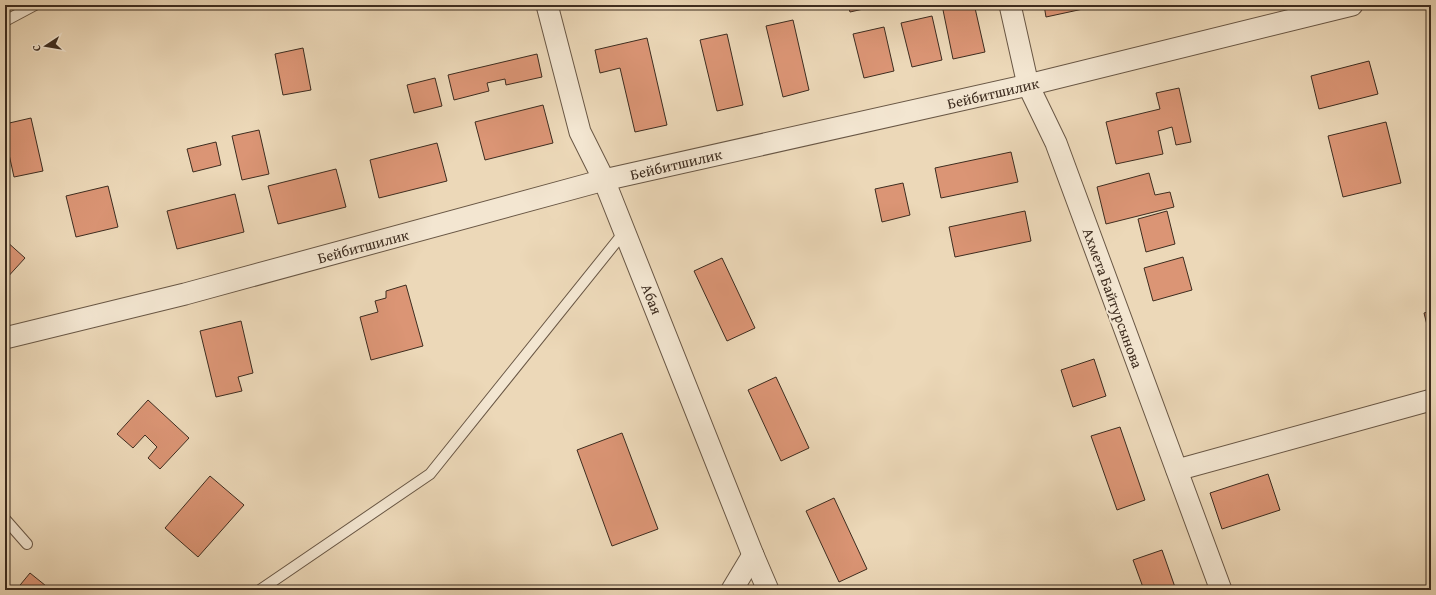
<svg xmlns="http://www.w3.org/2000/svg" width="1436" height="595" font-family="'Gentium Book Plus',serif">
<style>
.building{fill:#db9575;stroke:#3d2c1f}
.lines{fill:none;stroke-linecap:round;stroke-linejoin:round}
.service-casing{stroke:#695745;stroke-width:12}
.minor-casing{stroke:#695745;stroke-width:23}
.service{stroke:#f3e6d1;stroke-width:10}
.minor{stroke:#f3e6d1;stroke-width:21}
.labels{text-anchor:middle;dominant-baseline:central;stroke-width:4;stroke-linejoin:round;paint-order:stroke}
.street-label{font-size:15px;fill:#3d2c1f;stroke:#f3e6d1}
</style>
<rect width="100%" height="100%" fill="#ecd8b8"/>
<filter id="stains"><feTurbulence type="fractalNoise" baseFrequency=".005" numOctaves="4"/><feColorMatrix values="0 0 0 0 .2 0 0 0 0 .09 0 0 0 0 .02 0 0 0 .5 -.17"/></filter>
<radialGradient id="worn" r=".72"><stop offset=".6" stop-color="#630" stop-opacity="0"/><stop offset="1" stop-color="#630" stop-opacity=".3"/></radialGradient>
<!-- building -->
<g class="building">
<path d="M848,5H881L850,12Z"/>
<path d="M942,5H965L966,9L975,8L985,52L953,59Z"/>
<path d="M1044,5H1082L1083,9L1046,17Z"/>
<path d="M932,16L942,60L912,67L901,23Z"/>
<path d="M793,20L809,90L783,97L766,26Z"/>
<path d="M884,27L894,71L864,78L853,34Z"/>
<path d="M1431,33V46L1428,34Z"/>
<path d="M727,34L743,105L717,111L700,40Z"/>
<path d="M647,38L667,125L635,132L620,68L600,73L595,50Z"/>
<path d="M303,48L311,90L283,95L275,54Z"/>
<path d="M537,54L542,77L506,85L505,79L487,83L489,91L454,100L448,75Z"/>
<path d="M1369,61L1378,94L1319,109L1311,76Z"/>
<path d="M435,78L442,106L414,113L407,85Z"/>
<path d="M1179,88L1191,142L1176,145L1172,127L1158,131L1163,154L1116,164L1106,122L1160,109L1156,93Z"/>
<path d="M543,105L553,143L485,160L475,122Z"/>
<path d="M31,118L43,171L14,177L5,136V124Z"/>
<path d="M1386,122L1401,183L1343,197L1328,136Z"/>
<path d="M259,130L269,174L242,180L232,136Z"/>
<path d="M216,142L221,165L193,172L187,149Z"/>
<path d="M437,143L447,181L379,198L370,160Z"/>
<path d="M1011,152L1018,182L941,198L935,168Z"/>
<path d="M336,169L346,207L278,224L268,186Z"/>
<path d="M1149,173L1155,195L1170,192L1174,207L1106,224L1097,187Z"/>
<path d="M903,183L910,215L882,222L875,189Z"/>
<path d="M108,186L118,227L76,237L66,196Z"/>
<path d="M235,194L244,232L177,249L167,211Z"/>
<path d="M1025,211L1031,241L955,257L949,227Z"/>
<path d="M1167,211L1175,244L1146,252L1138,219Z"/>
<path d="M5,240L25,258L5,280Z"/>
<path d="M1183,257L1192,290L1153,301L1144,268Z"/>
<path d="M722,258L755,328L727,341L694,271Z"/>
<path d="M406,285L423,346L371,360L360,317L378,312L375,301L386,298V291Z"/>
<path d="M1431,311V341L1424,313Z"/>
<path d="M241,321L253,373L238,377L242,391L216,397L200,331Z"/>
<path d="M1094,359L1106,396L1073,407L1061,370Z"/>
<path d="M776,377L809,448L781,461L748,390Z"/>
<path d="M148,400L189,438L160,469L148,458L157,447L145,435L133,448L117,434Z"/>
<path d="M1120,427L1145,500L1117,510L1091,436Z"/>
<path d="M622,433L658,529L612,546L577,450Z"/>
<path d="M1268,474L1280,510L1222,529L1210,493Z"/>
<path d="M210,476L244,505L198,557L165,528Z"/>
<path d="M1431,487V502L1428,488Z"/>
<path d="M834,498L867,569L839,582L806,511Z"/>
<path d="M1162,550L1176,590H1144L1133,560Z"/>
<path d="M30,573L51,590H16Z"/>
</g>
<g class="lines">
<defs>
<g id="service">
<path d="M5,21L35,5"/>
<path d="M5,519L27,544"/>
<path d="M260,590L430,474L625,231"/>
</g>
<g id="minor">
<path d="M547,5L580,132L604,180L753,555L768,590"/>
<path d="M1010,5L1028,85L1056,143L1221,590"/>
<path d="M5,338L185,294L604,180L1028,85L1352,5"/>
<path d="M1177,470L1431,400"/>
<path d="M732,590L753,555"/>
</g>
</defs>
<!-- service casing -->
<use href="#service" class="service-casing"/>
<!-- minor casing -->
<use href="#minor" class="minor-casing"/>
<!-- service -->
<use href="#service" class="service"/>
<!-- minor -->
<use href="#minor" class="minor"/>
</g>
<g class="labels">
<!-- street labels -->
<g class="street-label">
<text transform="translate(993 93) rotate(-13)">Бейбитшилик</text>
<text transform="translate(676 164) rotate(-13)">Бейбитшилик</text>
<text transform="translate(363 246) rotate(-15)">Бейбитшилик</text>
<text transform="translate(1113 298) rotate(70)">Ахмета Байтурсынова</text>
<text transform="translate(652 299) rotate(68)">Абая</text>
</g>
</g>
<!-- margin -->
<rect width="1436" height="595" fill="none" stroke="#ecd8b8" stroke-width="20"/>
<rect x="6" y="6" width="1424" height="583" fill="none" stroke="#3d2c1f" stroke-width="2"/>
<rect x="10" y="10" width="1416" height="575" fill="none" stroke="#3d2c1f"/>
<!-- north arrow -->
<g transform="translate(46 46) rotate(258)" stroke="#f3e6d1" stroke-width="3" paint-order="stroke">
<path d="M0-3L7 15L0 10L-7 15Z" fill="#3d2c1f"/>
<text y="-6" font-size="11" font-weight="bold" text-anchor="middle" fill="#3d2c1f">С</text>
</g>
<rect width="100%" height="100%" filter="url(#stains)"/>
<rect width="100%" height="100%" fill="url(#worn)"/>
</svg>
